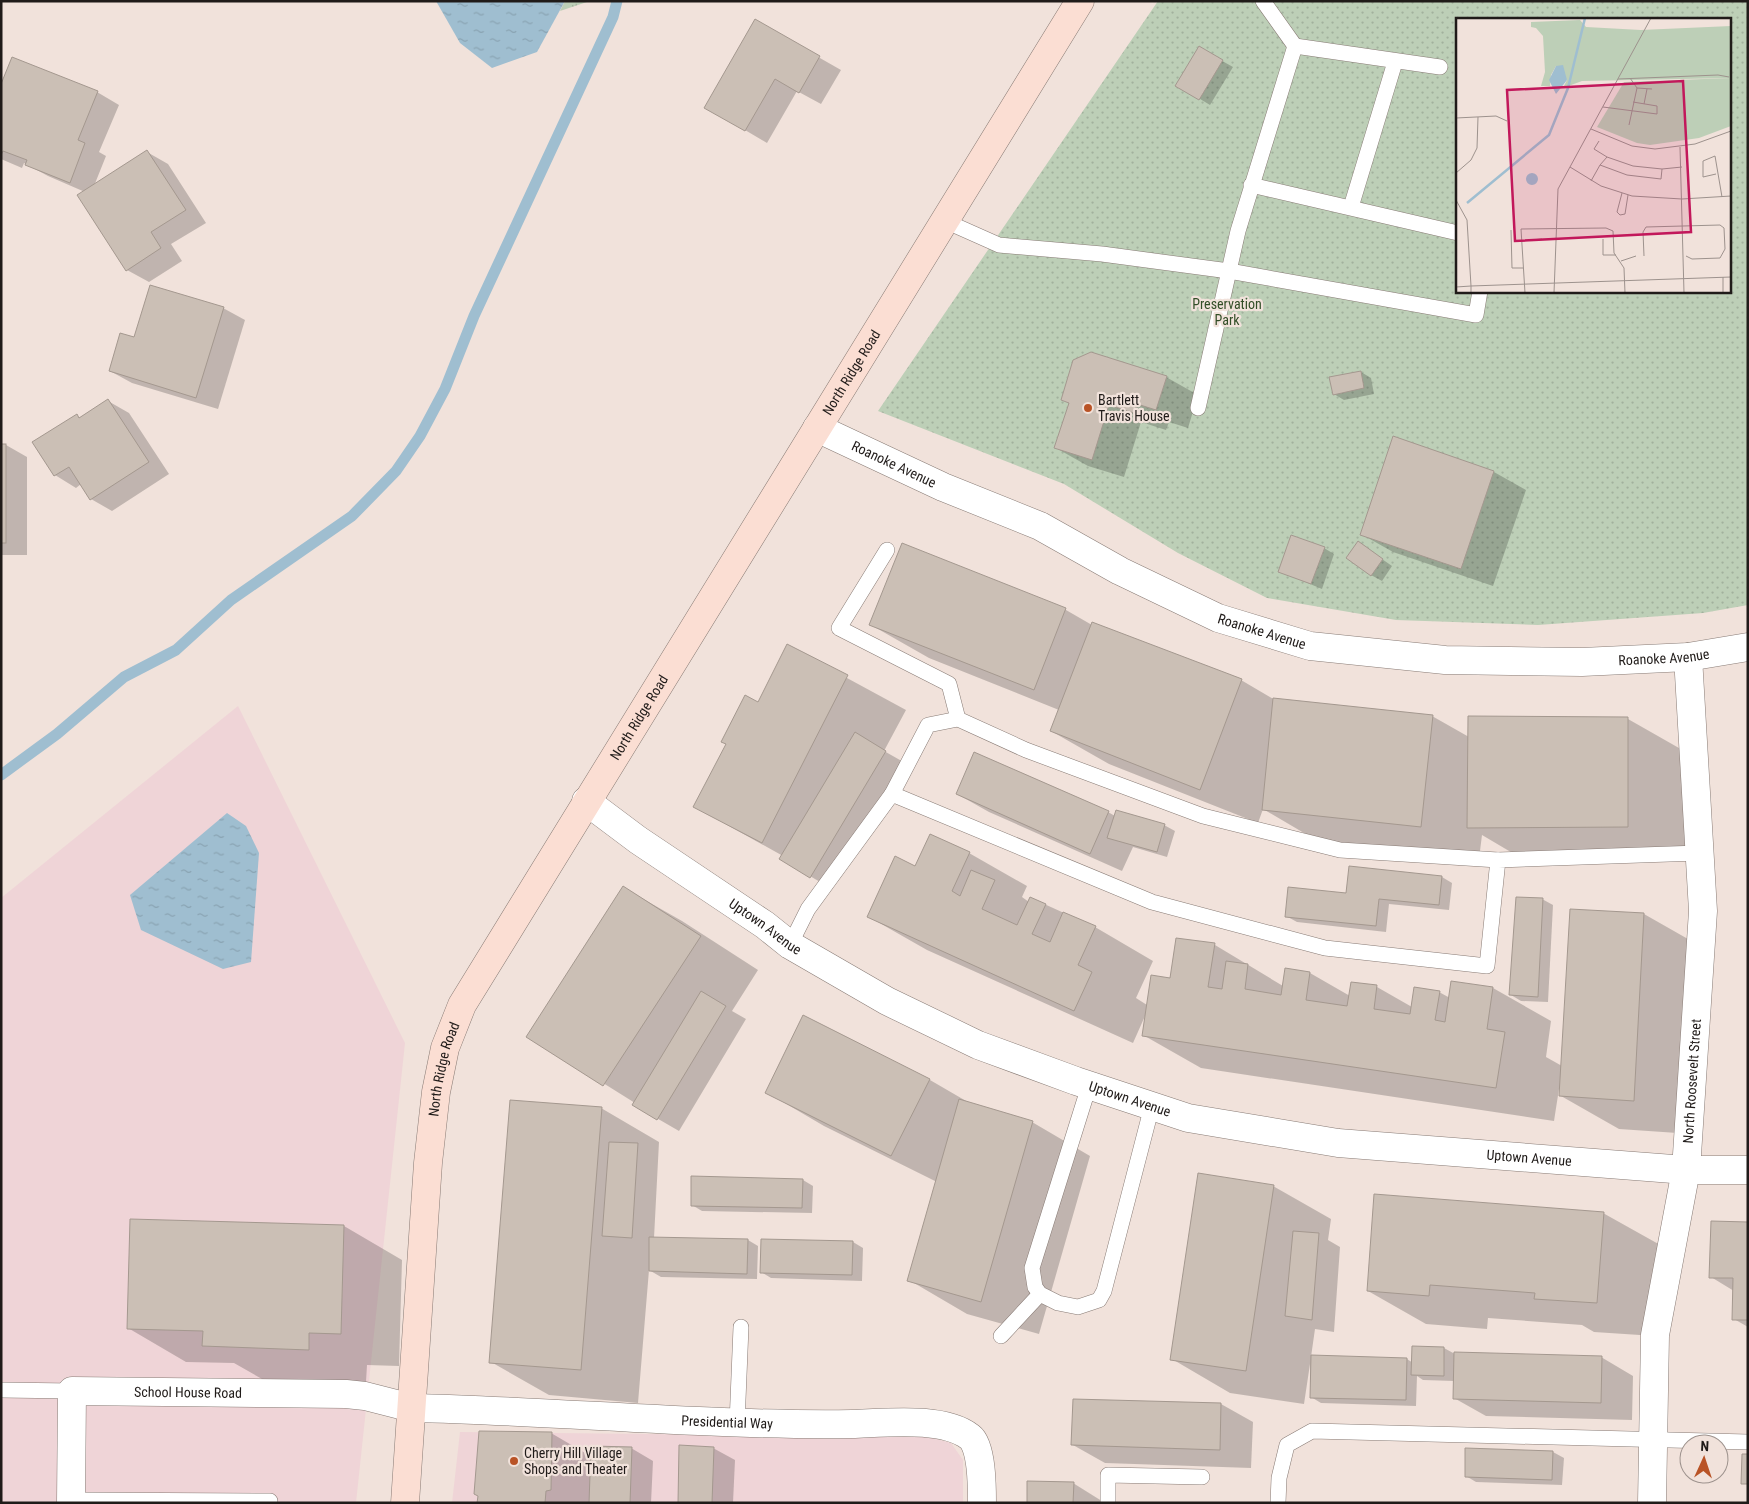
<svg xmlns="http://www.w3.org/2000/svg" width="1749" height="1504" font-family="'Roboto Condensed',sans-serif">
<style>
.commercial{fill:#efd4d7}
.grass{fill:url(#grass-tufts)}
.park{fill:url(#park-dots);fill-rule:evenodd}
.water{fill:url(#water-ripples)}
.shadow{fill:#0003}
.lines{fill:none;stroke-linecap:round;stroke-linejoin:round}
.stream{stroke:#9fbed0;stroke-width:11}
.building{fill:#cbbfb5;stroke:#a4988f}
.lane-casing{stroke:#887b75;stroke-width:16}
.street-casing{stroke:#887b75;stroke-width:29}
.secondary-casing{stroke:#887b75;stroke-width:29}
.lane{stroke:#fff;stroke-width:15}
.street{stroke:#fff;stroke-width:28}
.secondary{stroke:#fbded3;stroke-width:28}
.poi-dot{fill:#b95326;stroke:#f1e2db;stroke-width:2}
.labels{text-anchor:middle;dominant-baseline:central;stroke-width:4.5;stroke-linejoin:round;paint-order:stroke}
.park-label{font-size:14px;fill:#324e27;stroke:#f1e2db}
.street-label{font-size:14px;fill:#201b19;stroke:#f1e2db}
.poi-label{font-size:14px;fill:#201b19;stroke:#f1e2db;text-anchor:start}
.inset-river{fill:none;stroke:#9fbed0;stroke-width:2.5}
.inset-road{fill:none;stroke:#9d928d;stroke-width:1}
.view{fill:#c2185b;fill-opacity:0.15;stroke:#c2185b;stroke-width:2.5}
.inset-edge{fill:none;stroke:#201b19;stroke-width:2.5}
</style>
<defs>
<pattern id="grass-tufts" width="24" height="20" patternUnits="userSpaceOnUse" patternTransform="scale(1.25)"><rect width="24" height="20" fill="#bdcfb7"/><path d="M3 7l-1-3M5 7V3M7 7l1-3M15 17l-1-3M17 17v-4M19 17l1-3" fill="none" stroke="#a2b19d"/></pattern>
<pattern id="park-dots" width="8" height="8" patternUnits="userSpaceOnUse" patternTransform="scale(1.25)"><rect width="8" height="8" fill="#bdcfb7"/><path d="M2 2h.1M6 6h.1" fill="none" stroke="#a2b19d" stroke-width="1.8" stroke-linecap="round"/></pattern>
<pattern id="water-ripples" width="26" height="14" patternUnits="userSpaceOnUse" patternTransform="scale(1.25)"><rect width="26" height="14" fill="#9fbed0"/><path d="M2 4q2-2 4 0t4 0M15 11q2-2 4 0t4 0" fill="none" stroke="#89a3b2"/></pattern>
</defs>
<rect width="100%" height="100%" fill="#f1e2db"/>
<!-- commercial -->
<g class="commercial">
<path d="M238,706L405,1043L356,1503H1V898Z"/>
<path d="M460,1432L929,1437L951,1443L963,1460V1503H452Z"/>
</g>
<!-- grass -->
<path class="grass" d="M565,1H590L560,11Z"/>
<!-- park -->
<path class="park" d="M1158,1H1748V605L1703,613L1538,625L1396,620L1267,598L1178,553L1064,484L878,411ZM1458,19H1730V291H1458Z"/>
<!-- water -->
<g class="water">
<path d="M436,1H565L537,52L492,68L460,43Z"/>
<path d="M227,813L246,826L259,853L251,962L223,969L141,930L130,895Z"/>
</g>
<!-- shadow -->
<g class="shadow">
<path d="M755,21L841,70L821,104L797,91L767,143L706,107Z"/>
<path d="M1199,48L1233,67L1210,105L1177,85Z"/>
<path d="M1,88L97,92L119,105L99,152L106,156L94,186L147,152L168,164L206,223L171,244L182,261L149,282L127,270L85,192L48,176L24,163L22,168L1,159Z"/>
<path d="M223,308L245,320L218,409L132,383L110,371L134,339Z"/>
<path d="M1361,372L1371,378L1374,394L1344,400L1334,394Z"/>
<path d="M1166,377L1198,395L1188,428L1169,422L1166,430L1141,422L1124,477L1088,466L1056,448L1070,404L1062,399Z"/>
<path d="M108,401L129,413L169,474L112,511L91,499L81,484L76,488L55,475L77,416L80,418Z"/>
<path d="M1394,438L1494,472L1526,490L1493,586L1393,552L1361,534Z"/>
<path d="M1,445H6L27,457V555H1Z"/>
<path d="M1359,543L1392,566L1382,581L1371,575Z"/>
<path d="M903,545L1066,610L1092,625L1241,680L1275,700L1432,716L1469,737V718L1628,719L1686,752L1685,859L1526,861L1482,835L1479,859L1321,843L1263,809L1258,823L1109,764L1051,731L1059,710L929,658L871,625Z"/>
<path d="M1324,548L1334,554L1322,589L1279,571Z"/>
<path d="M788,646L906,710L884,751L907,764L832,889L781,859L783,856L695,807L727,744L758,704Z"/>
<path d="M957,794L1108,812L1115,816L1164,825L1175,831L1167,857L1133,847L1122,871L989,812Z"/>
<path d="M969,853L1027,886L1022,897L1029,902L1031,898L1095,927L1153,961L1136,998L1147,1005L1171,980L1215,945L1283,986L1286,970L1310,973L1350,996L1352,983L1377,987L1412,1007L1439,992L1450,998L1452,982L1493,988L1551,1021L1546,1057L1562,1066L1644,914L1702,947L1692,1134L1619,1129L1561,1096V1089H1559L1554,1121L1201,1068L1143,1035L1145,1016L1133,1043L927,950L869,917L916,867Z"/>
<path d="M1442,877L1452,883L1449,910L1389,904L1386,932L1297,922L1286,916L1347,894Z"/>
<path d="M624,888L682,921L758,970L732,1011L746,1019L679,1131L634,1105L635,1103L528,1036Z"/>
<path d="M1542,899L1553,905L1548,1002L1521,1001L1511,995Z"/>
<path d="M930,1080L973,1105L1032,1122L1090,1156L1039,1334L967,1314L909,1280L937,1182L824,1126L766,1092Z"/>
<path d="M601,1108L659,1142L654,1238L748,1240L758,1246L757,1279L661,1277L649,1270L638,1403L549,1395L491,1362Z"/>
<path d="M803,1180L813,1186L812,1213L702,1211L692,1205Z"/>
<path d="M1273,1186L1331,1219L1328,1240L1340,1247L1334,1332L1315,1329L1311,1357L1407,1359L1413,1363V1347L1444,1348L1455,1354L1601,1357L1633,1376L1632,1420L1486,1416L1454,1398V1381L1423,1380L1417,1376L1416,1406L1321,1403L1311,1397L1310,1364L1304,1404L1230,1393L1172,1359Z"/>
<path d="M1603,1213L1662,1246L1655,1336L1594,1332L1582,1325L1488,1318L1487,1329L1426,1324L1368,1291Z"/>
<path d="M131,1220L344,1226L402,1260L399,1366L367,1365L366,1382L262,1379L234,1363L186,1362L128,1328Z"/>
<path d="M1748,1223V1327L1734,1319V1291L1711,1277Z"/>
<path d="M853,1242L863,1248L862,1281L771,1278L761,1272Z"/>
<path d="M1221,1404L1253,1422L1251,1468L1105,1463L1073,1445Z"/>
<path d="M551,1433L592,1457L631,1448L653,1461L651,1503H478Z"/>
<path d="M713,1448L735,1460L733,1503H679Z"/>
<path d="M1466,1450L1553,1452L1564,1458L1562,1485L1476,1482L1466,1476Z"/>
<path d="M1073,1483L1105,1503H1028Z"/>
</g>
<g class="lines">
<!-- stream -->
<path class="stream" d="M1,775L57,734L124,677L176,650L231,600L352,516L396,471L420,436L445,389L474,316L613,17L617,1"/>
</g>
<!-- building -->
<g class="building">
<path d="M755,19L820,56L799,93L775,79L745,131L704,108Z"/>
<path d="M1199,46L1223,60L1199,100L1175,86Z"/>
<path d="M12,57L98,91L78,140L85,143L70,183L25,165L27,160L3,151L1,155V84Z"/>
<path d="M147,150L186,210L151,232L161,248L126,271L77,195Z"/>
<path d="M150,285L224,307L196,398L109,371L120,333L134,337Z"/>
<path d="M1091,352L1167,376L1156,410L1137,404L1134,413L1109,405L1092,460L1054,448L1069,403L1061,400L1073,360Z"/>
<path d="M1361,371L1364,388L1333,395L1329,377Z"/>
<path d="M108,399L149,462L90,500L69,467L54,476L32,442L77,414L79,418Z"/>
<path d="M1393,436L1494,471L1461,569L1360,535Z"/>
<rect x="1" y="444" width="5" height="99"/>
<path d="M1291,535L1325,547L1311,584L1278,572Z"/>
<path d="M1358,541L1383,559L1371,576L1346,558Z"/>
<path d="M902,543L1066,608L1034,690L869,625Z"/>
<path d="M1092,622L1242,679L1200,790L1050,731Z"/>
<path d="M787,644L848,675L762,843L693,807L726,744L721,742L745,695L758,702Z"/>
<path d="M1273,698L1433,715L1421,827L1262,810Z"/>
<path d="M1468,716L1628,717V827L1467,828Z"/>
<path d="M855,732L886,751L810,878L779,859Z"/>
<path d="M974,752L1109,811L1090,854L956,794Z"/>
<path d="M1116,810L1165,824L1157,852L1107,838Z"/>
<path d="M930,834L970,852L952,891L960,896L971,870L995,880L982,909L1017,925L1030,897L1046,904L1032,934L1050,942L1063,912L1096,926L1078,965L1092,972L1074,1011L867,917L895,856L915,866Z"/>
<path d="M1349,866L1442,876L1439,905L1379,899L1376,926L1285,917L1288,887L1346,893Z"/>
<path d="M623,886L701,936L603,1086L526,1037Z"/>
<path d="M1516,897L1543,898L1538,997L1509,995Z"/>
<path d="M1570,909L1644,913L1634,1101L1559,1096Z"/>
<path d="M1176,938L1215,943L1208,987L1222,989L1226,961L1248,964L1245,989L1281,995L1285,968L1310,972L1306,1000L1347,1006L1351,982L1377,985L1374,1009L1410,1014L1414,987L1440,991L1435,1020L1445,1022L1451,981L1493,987L1487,1029L1505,1032L1496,1088L1142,1036L1151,975L1170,978Z"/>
<path d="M701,991L726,1006L657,1120L632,1105Z"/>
<path d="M803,1015L930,1079L891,1156L765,1093Z"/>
<path d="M959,1099L1033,1121L981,1302L907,1281Z"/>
<path d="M510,1100L602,1107L581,1370L489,1363Z"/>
<path d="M609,1142L638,1143L632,1238L602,1236Z"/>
<path d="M1198,1173L1274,1185L1246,1371L1170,1360Z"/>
<path d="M691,1176L803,1179L802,1208L691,1206Z"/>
<path d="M1374,1194L1604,1212L1597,1303L1534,1299L1535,1293L1430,1285L1429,1296L1367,1291Z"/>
<path d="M130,1219L344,1225L341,1334L309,1333V1350L202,1346L203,1331L127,1329Z"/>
<path d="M1711,1221L1748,1222V1320H1732L1733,1278H1709Z"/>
<path d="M1293,1231L1319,1233L1312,1320L1285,1316Z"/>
<path d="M649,1237L748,1239L747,1274L649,1271Z"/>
<path d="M761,1239L853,1241L852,1275L760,1273Z"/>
<path d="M1412,1346L1444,1347V1376L1411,1375Z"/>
<path d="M1454,1352L1602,1356L1601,1403L1453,1399Z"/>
<path d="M1311,1355L1407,1358L1406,1400L1310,1398Z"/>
<path d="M1073,1399L1221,1403L1220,1450L1071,1445Z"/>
<path d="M479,1431L552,1432L551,1490L546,1491L545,1503H477L478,1496L474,1494Z"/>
<path d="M679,1445L714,1447L712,1503H678Z"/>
<path d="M591,1446L632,1447L630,1503H589Z"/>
<path d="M1465,1448L1553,1451L1552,1480L1465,1477Z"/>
<path d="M1742,1454H1748V1484H1741Z"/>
<path d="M1027,1481L1074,1482L1073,1503H1027Z"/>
</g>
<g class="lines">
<defs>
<g id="lane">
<path d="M1263,1L1295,46L1440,67"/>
<path d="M1251,185L1458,233"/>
<path d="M1351,207L1395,62"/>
<path d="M945,221L999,245L1102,254L1229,271L1476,315L1480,291"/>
<path d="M1198,408L1238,231L1295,46"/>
<path d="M887,550L839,628L949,684L958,719"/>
<path d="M892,794L928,725L958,719L1026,750L1203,816L1340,850L1498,860"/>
<path d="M790,945L808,909L892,794L1152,902L1325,948L1487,966L1498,860L1699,853"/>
<path d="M1089,1086L1032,1268L1035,1287L1040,1294L1058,1303L1078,1307L1099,1300L1104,1291L1152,1106"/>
<path d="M1001,1336L1040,1294"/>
<path d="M1,1390L72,1391"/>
<path d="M737,1424L741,1327"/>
<path d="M71,1500L270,1501"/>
<path d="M1108,1503V1475L1202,1477"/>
<path d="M1278,1503L1279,1478L1287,1445L1312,1431L1748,1442"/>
</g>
<g id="street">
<path id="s1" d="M817,428L943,487L1040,526L1120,571L1218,618L1310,646L1445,660L1582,662L1688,657L1748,647"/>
<path id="s2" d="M586,801L638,840L765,925L790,945L887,1001L978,1045L1076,1081L1188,1118L1338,1143L1686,1170H1748"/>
<path id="s3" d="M71,1503L72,1391L346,1394L365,1396L412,1408C559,1411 705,1426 852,1424C885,1423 943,1416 970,1437C982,1446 982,1488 982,1503"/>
<path id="s4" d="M1652,1503L1655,1335L1686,1170L1703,911L1688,657"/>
</g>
<g id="secondary">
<path id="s5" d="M405,1503L428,1163L436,1092L445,1048L462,1005L1080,1"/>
</g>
</defs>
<!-- lane casing -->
<use href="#lane" class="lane-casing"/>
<!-- street casing -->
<use href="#street" class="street-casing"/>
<!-- secondary casing -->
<use href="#secondary" class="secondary-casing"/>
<!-- lane -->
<use href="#lane" class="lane"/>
<!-- street -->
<use href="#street" class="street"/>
<!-- secondary -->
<use href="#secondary" class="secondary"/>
</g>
<!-- markers -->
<g class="poi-dot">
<circle cx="1088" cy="408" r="5"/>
<circle cx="514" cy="1461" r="5"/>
</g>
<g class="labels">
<!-- park labels -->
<g class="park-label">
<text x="1227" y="304">Preservation<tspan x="1227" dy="16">Park</tspan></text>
</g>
<!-- street labels -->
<g class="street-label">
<text stroke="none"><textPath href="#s5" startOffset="1246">North Ridge Road</textPath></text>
<text stroke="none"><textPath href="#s1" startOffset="85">Roanoke Avenue</textPath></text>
<text stroke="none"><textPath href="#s1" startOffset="490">Roanoke Avenue</textPath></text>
<text stroke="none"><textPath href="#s1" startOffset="895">Roanoke Avenue</textPath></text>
<text stroke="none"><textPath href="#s5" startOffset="841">North Ridge Road</textPath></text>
<text stroke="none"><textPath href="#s2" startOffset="219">Uptown Avenue</textPath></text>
<text stroke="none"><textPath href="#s5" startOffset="436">North Ridge Road</textPath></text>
<text stroke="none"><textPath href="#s4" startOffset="425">North Roosevelt Street</textPath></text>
<text stroke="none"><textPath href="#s2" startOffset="624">Uptown Avenue</textPath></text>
<text stroke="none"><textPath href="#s2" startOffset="1029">Uptown Avenue</textPath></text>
<text stroke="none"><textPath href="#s3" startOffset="228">School House Road</textPath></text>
<text stroke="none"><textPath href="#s3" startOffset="769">Presidential Way</textPath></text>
</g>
<!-- poi labels -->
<g class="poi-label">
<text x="1098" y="400">Bartlett<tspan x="1098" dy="16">Travis House</tspan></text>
<text x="524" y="1453">Cherry Hill Village<tspan x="524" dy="16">Shops and Theater</tspan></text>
</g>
</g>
<!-- overview -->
<g transform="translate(1456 18)">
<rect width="275" height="275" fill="#f1e2db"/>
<path d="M124,2L130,9L185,12L275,8V60L126,63L107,70L111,62L100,48L95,57L94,68H85L89,54L87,18L80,10L75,9V4Z" fill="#bdcfb7"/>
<path d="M275,60V108L243,120L194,127L181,125L141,109L168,64Z" fill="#bdcfb7"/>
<path d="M107,47L111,62L100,76L93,62L100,48ZM70 161a6 6 0 1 1 12 0a6 6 0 1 1-12 0Z" fill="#9fbed0"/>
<path class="inset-river" d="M11,185L93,117L112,70L129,0"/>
<path class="inset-road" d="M174,60L181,70L196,71M162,61L262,57L273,59M188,86L191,71M147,89L201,96V88L177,84M0,100L40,98L51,103M173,107L181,70M135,111L176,128L199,131L239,126L275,113M143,123L138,131L151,139M224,129L228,275M144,147L151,139L177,148L206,151M114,149L145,168L176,178L226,181L275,178M0,155L15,142L21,130L22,99M260,156L247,159V143L259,138L266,179M135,163L144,147L171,157L205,161L206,151L226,149M166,175L161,194L164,197L169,196L172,177M0,182L11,202L15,268L0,269M55,212L56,250H67M147,221V237H160M66,223L86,221M188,238L187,214L190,209L264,207L268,210L269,231L264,240L236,241L230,238M165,243L180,238M267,259V275M15,275V268L275,259M69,275L65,211L150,210L157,213L158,235L168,250L169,275M98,275L102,171L195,0"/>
<path class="view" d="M227,63L235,214L59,223L51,72Z"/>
<rect width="275" height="275" class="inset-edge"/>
</g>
<!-- border -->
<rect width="1749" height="1504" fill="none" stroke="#201b19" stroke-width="5"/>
<!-- north arrow -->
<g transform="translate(1704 1459) rotate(3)"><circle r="24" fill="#f1e2db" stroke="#9d928d"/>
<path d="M0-4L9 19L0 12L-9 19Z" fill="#b95326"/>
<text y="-8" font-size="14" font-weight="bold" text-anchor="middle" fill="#201b19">N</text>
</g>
</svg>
